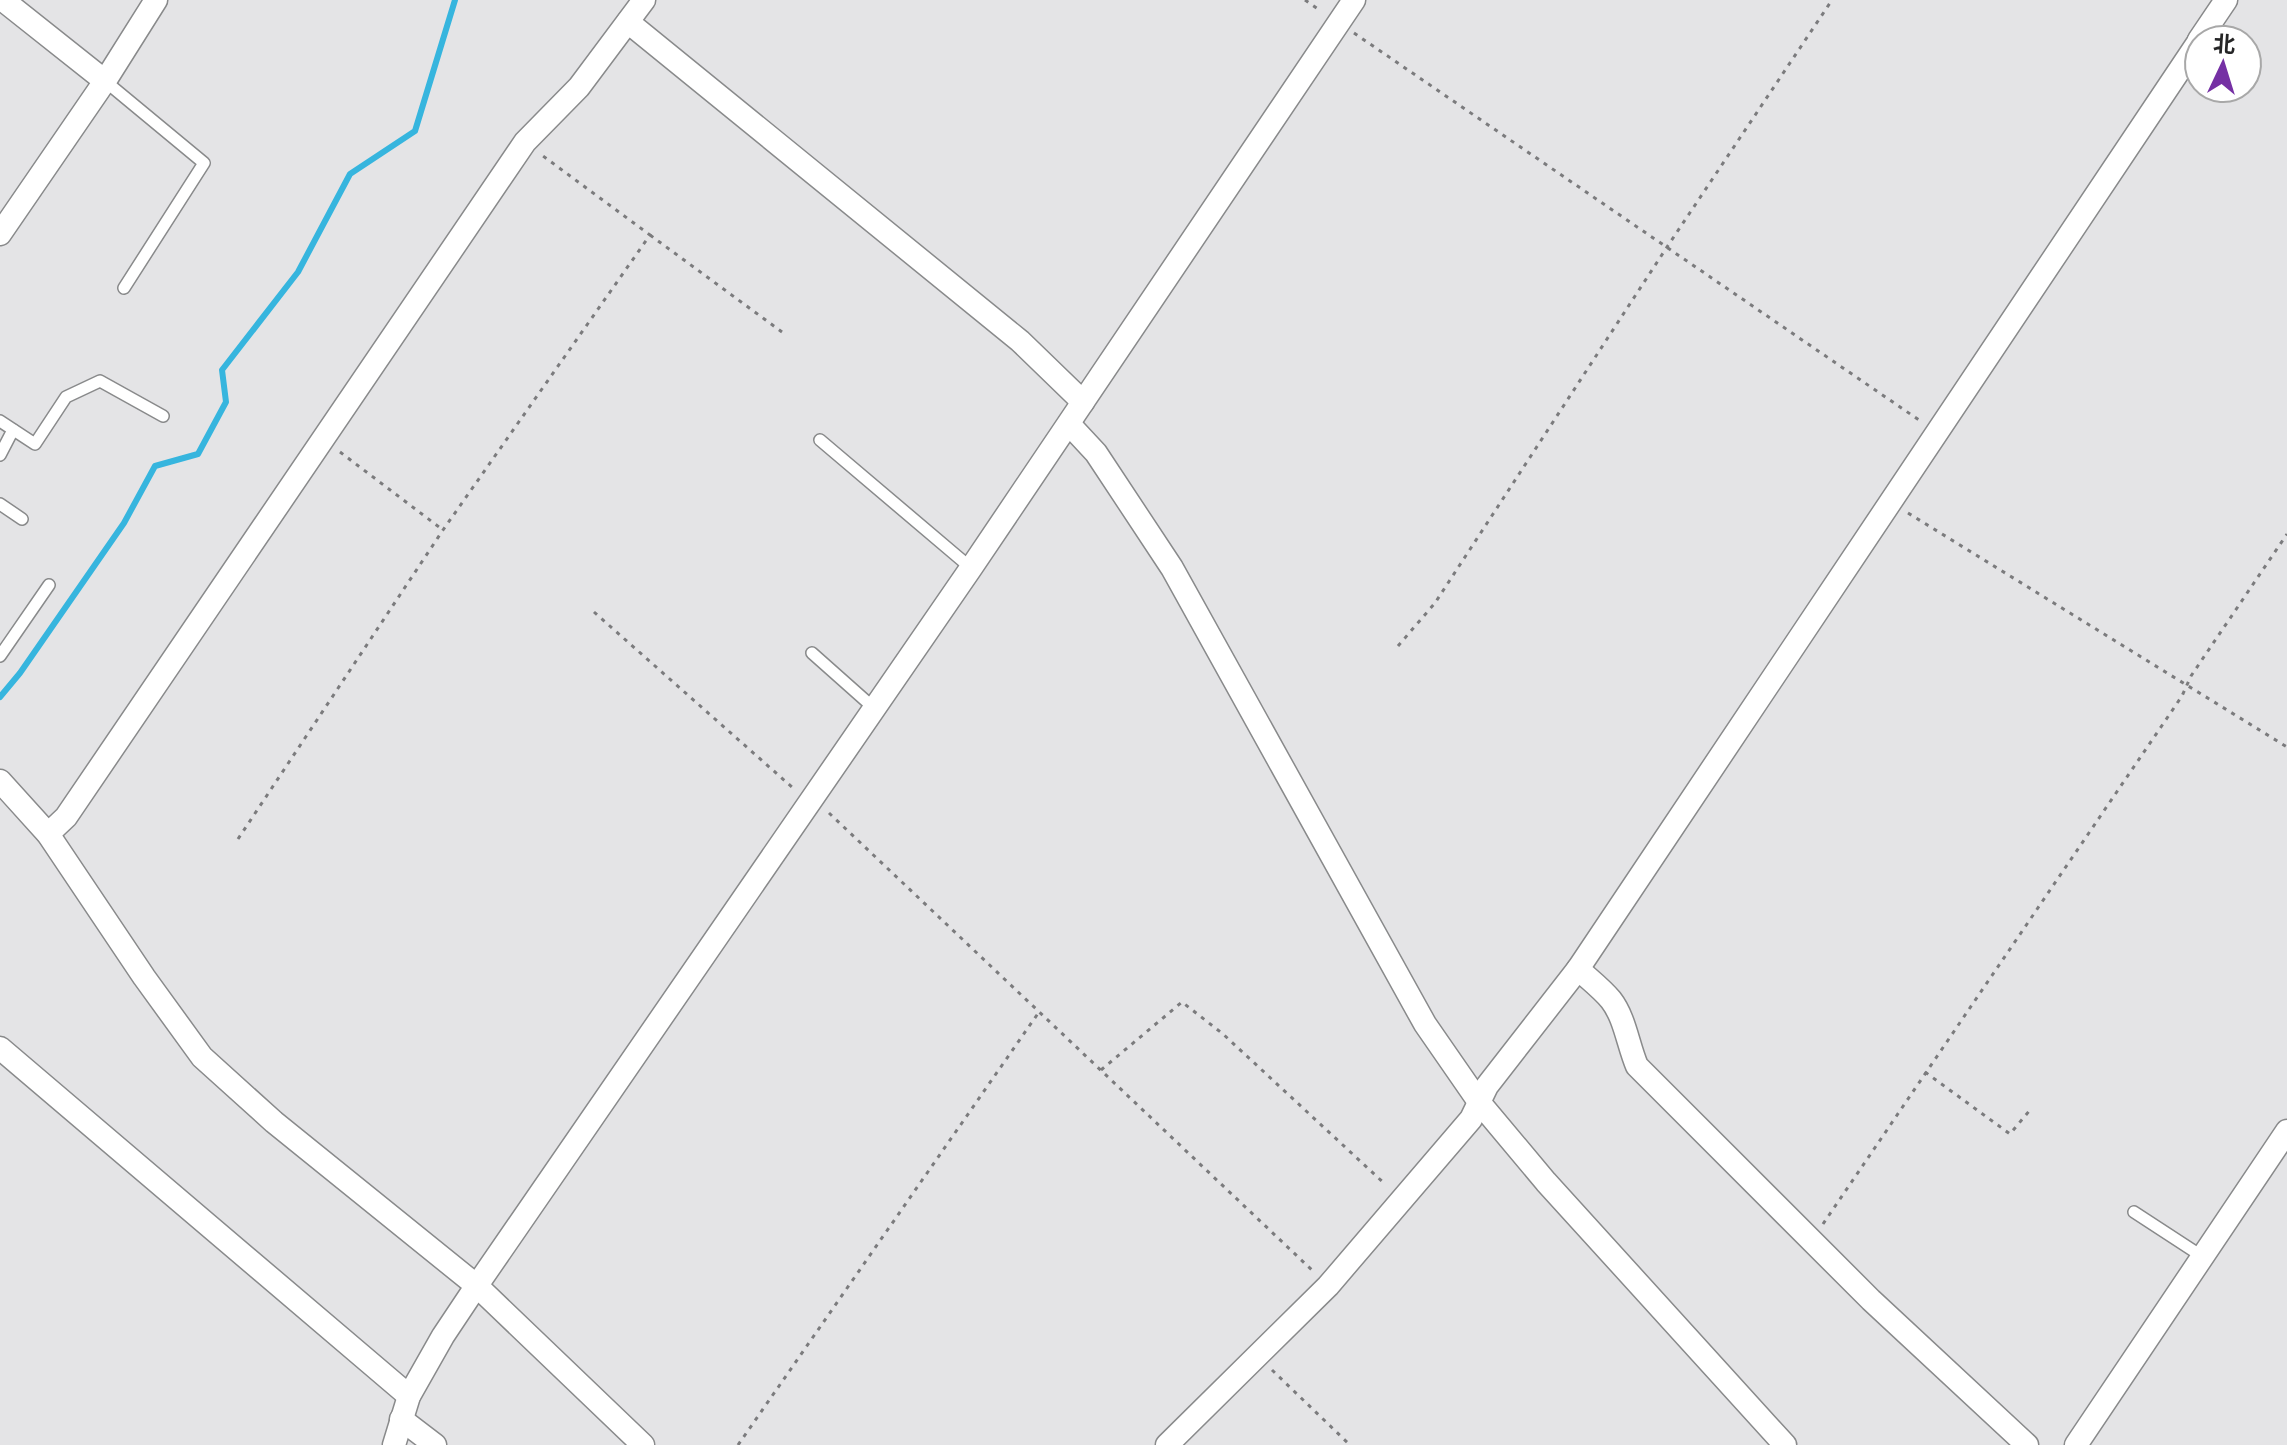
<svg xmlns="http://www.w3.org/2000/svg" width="2287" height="1445" font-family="'Source Sans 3','Noto Sans SC',sans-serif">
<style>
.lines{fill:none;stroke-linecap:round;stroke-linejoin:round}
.stream{stroke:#36b5de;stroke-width:6}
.service-casing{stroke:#898a8b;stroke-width:14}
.minor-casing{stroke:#898a8b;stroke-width:25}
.path{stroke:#7b7b7d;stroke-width:3;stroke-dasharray:4 6;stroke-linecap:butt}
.service{stroke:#fff;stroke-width:11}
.minor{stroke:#fff;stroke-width:22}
</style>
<rect width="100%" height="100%" fill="#e4e4e6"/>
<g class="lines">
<!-- stream -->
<path class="stream" d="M0,697L20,673L124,523L155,466L198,454L226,402L222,370L298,272L350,174L415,131L455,0"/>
<defs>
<g id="service">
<path d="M105,81L204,163L124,288"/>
<path d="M0,421L35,444L66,397L100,381L163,416"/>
<path d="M820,440L971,568"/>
<path d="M0,455L13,430"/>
<path d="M0,504L22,519"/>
<path d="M812,653L875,709"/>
<path d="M0,656L49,585"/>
<path d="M2134,1212L2203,1257"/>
</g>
<g id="minor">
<path d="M3,0L105,81"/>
<path d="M628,22L1020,341L1083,402"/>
<path d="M2199,40L2226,0"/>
<path d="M0,234L105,81L156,0"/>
<path d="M1069,424L1096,453L1172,568L1425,1024L1479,1102L1546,1182L1785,1445"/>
<path d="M0,781L48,834L144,977L202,1057L274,1122L477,1286L643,1445"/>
<path d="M48,834L66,817L525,142L579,87L644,0"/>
<path d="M1578,969C1589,979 1602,989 1611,1000C1625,1018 1628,1045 1637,1066L1871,1300L2027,1445"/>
<path d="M0,1048L409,1396"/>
<path d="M401,1419L435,1445"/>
<path d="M394,1445L409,1396L443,1336L471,1294L971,568L1354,0"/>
<path d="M1167,1445L1328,1286L1471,1119L1487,1086L1578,969L2199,41"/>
<path d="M2076,1445L2287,1131"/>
</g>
</defs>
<!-- service casing -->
<use href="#service" class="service-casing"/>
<!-- minor casing -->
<use href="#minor" class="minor-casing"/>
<!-- path -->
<g class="path">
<path d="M1305,0L1321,11"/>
<path d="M1354,33L1919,420"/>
<path d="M650,235L782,332"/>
<path d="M340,452L443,530"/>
<path d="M1908,513L2287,747"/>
<path d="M594,612L793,788"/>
<path d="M1398,646L1435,603L1667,247L1832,0"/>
<path d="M829,813L1314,1272"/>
<path d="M238,839L443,530L650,235L539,153"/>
<path d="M1101,1070L1182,1002L1223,1034L1386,1185"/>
<path d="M1925,1072L2010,1134L2030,1110"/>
<path d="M1823,1224L2182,696L2191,676L2287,534"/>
<path d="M1272,1370L1350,1445"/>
<path d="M738,1445L1039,1012"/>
</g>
<!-- service -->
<use href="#service" class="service"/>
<!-- minor -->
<use href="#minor" class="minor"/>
</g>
<!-- north arrow -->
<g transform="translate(2223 64) rotate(4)"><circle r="38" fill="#ffffff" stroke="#a8a8a8" stroke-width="2"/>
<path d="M0-6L14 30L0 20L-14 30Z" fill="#7530a4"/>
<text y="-12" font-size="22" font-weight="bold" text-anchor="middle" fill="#252526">北</text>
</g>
</svg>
